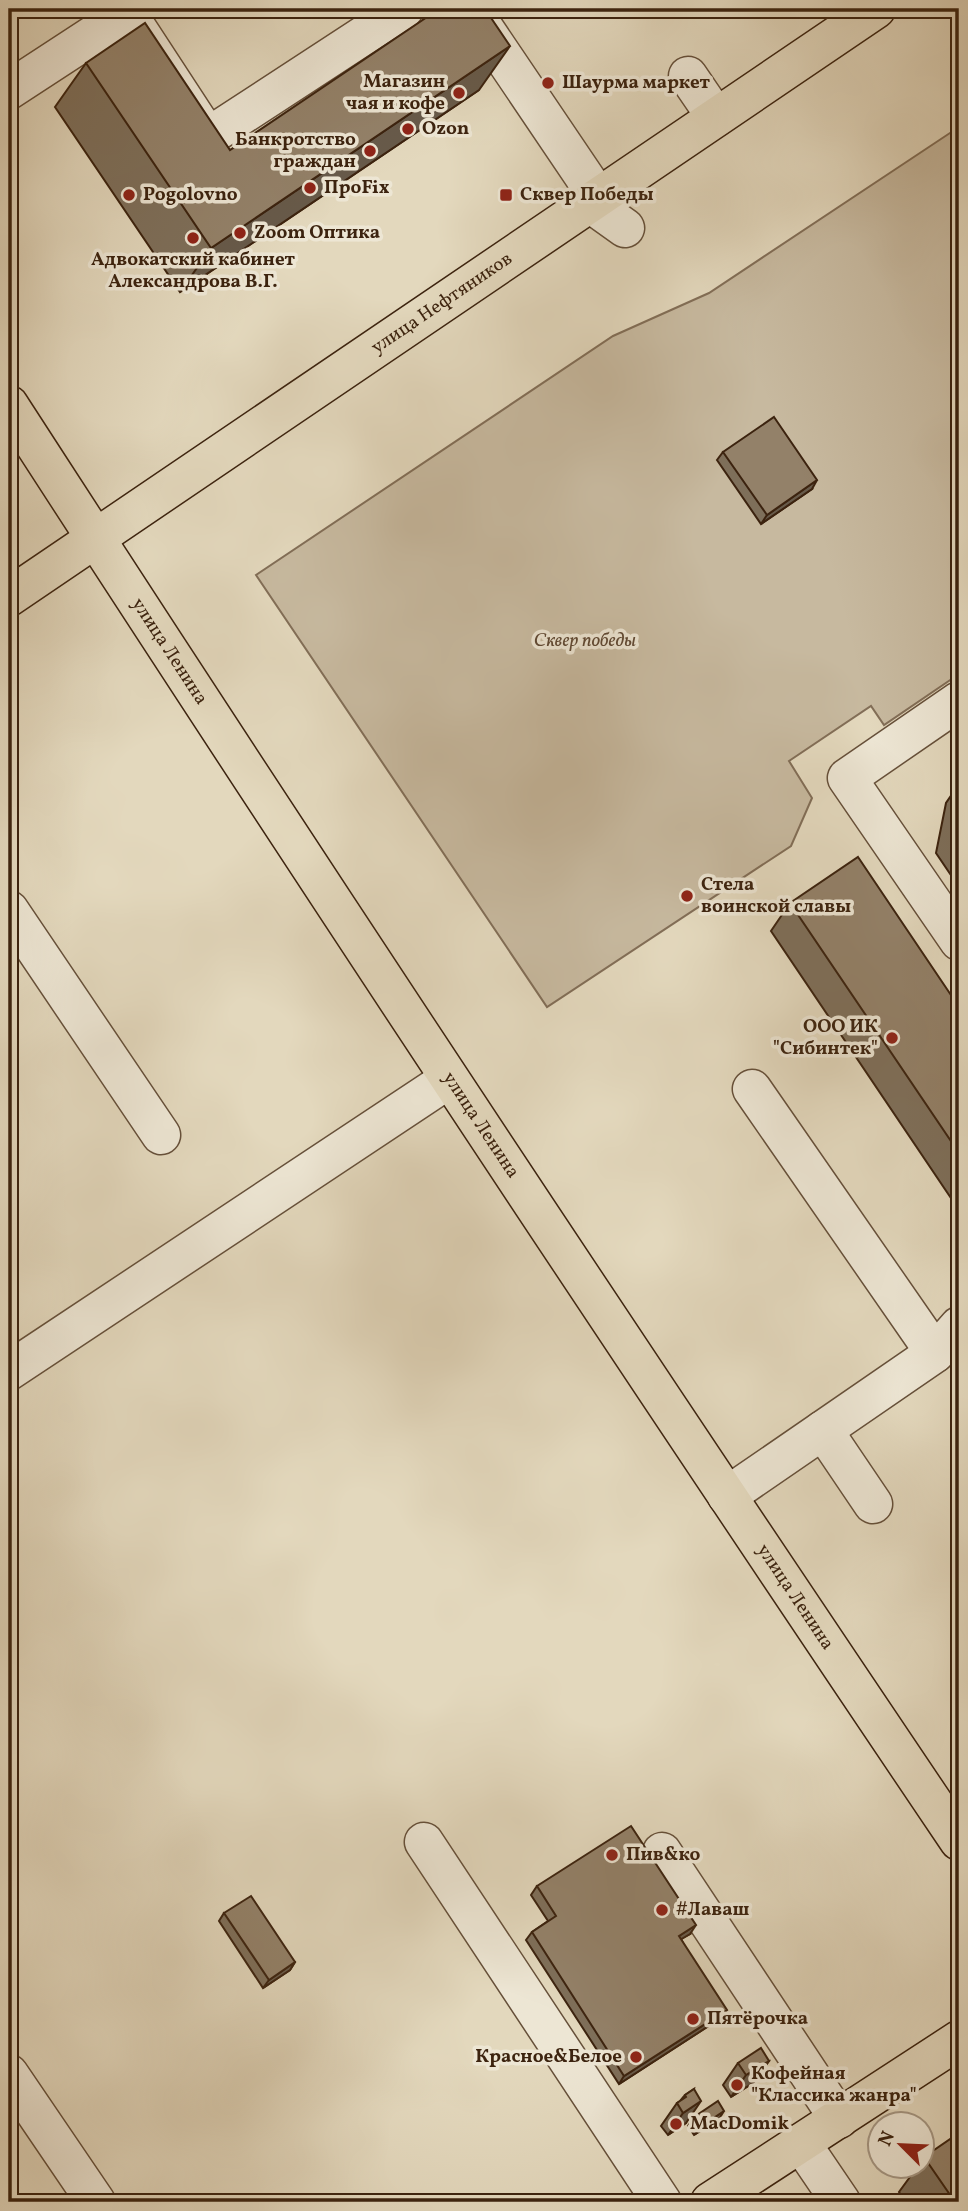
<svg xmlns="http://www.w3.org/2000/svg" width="968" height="2211" font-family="Vollkorn,serif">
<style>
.green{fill:#c7b99f;stroke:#826e57;stroke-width:2}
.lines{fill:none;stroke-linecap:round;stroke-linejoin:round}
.minor-casing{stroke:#66503a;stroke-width:41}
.major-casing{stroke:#3c230f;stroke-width:41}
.minor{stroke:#ede6d4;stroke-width:38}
.major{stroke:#e3d8bd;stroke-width:38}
.wall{fill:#7e6f5a;stroke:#3c230f;stroke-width:2}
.shaded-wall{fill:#675a4a;stroke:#3c230f;stroke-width:2}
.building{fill:#938169;stroke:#3c230f;stroke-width:2}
.poi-dot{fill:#8f2418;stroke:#ede6d4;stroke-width:2.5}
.labels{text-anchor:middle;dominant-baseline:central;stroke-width:7;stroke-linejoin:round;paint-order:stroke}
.poi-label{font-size:19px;font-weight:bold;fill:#3c230f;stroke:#ede6d4;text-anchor:start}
.street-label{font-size:19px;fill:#3c230f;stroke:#ede6d4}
.park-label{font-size:19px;font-style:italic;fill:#5f4833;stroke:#ede6d4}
</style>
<rect width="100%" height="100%" fill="#e3d8bd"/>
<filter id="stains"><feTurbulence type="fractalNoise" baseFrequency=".00286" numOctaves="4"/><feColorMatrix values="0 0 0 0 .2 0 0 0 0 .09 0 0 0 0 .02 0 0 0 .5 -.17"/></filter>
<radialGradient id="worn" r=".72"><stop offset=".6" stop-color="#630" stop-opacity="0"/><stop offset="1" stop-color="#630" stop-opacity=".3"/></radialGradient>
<!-- green -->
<path class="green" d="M959,127V674L884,725L871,706L789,761L812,798L791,846L547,1007L256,575L613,336L709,293Z"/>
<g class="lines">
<defs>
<g id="minor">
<path d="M471,9L598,197"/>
<path d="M688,76L716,117"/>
<path d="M9,90L127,13L208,137L404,9"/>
<path d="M590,203L625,228"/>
<path d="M959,701L847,778L959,941"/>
<path d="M9,910L161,1135"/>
<path d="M752,1089L935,1353L959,1326"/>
<path d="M9,1371L449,1079"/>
<path d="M823,1430L873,1504"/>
<path d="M727,1496L935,1353"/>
<path d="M424,1842L662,2202"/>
<path d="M662,1852L839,2119"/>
<path d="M9,2074L96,2202"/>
<path d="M801,2143L841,2202"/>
</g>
<g id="major">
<path id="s1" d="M9,405C321,887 638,1365 959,1841"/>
<path id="s2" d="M9,597L876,9"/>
<path d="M710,2202L959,2040"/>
</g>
</defs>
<!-- minor casing -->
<use href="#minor" class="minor-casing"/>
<!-- major casing -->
<use href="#major" class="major-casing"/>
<!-- minor -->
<use href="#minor" class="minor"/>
<!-- major -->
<use href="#major" class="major"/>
</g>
<!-- wall -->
<g class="wall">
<path d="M86,63L230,150L479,90L180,292L55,107Z"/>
<path d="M723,452L812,489L761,524L717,460Z"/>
<path d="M959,784V887L936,853L946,803Z"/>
<path d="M790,903L959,1007V1210L771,931Z"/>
<path d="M537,1886L690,1934L681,1939L721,2018L619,2084L526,1940L532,1932L548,1921L531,1895Z"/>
<path d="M224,1913L295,1962L290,1970L263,1988L219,1921Z"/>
<path d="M769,2061L753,2083L731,2097L723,2085L738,2063Z"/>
<path d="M694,2089L686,2123L668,2135L661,2126L677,2103L680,2101L685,2095Z"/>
<path d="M694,2117L719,2119L694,2135L688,2126Z"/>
<path d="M924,2157L959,2202H906L899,2192L918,2166H922V2159Z"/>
</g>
<!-- shaded-wall -->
<g class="shaded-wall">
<path d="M510,46L479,90L180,292L211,248Z"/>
<path d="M817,480L812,489L761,524L767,515Z"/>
<path d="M696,1925L690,1934L673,1944L679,1936Z"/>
<path d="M295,1962L290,1970L263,1988L269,1980Z"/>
<path d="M727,2010L721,2018L619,2084L624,2076Z"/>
<path d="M769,2061L753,2083L731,2097L746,2075Z"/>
<path d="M701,2101L686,2123L668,2135L683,2113Z"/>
<path d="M724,2111L719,2119L694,2135L700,2127Z"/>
</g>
<!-- building -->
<g class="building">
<path d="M439,9H485L510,46L211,248L86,63L145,23L230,150Z"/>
<path d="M774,417L817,480L767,515L723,452Z"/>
<path d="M959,807V831L956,825Z"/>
<path d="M858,857L959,1007V1153L790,903Z"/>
<path d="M631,1826L696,1925L679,1936L727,2010L624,2076L532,1932L556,1916L537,1886Z"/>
<path d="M251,1896L295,1962L269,1980L224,1913Z"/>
<path d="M761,2048L769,2061L746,2075L738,2063Z"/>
<path d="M694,2089L701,2101L683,2113L677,2103L686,2097L685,2095Z"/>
<path d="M718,2101L724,2111L700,2127L694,2117Z"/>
<path d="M959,2133V2202H955L924,2157Z"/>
</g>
<!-- markers -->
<g class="poi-dot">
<circle cx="548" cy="83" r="7"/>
<circle cx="459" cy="93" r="7"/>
<circle cx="408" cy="129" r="7"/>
<circle cx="370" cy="151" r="7"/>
<circle cx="310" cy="188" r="7"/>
<circle cx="129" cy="195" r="7"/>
<rect x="499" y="188" width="14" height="14" rx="3.5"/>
<circle cx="240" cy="233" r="7"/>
<circle cx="193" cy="238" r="7"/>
<circle cx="687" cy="896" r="7"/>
<circle cx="892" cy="1038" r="7"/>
<circle cx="612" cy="1855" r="7"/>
<circle cx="662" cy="1910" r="7"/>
<circle cx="693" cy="2019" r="7"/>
<circle cx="636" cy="2057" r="7"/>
<circle cx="737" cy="2085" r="7"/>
<circle cx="676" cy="2124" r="7"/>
</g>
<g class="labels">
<!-- poi labels -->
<g class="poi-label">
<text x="445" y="82" text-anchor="end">Магазин<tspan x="445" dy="22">чая и кофе</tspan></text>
<text x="562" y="83">Шаурма маркет</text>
<text x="422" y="129">Ozon</text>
<text x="356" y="140" text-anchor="end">Банкротство<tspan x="356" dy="22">граждан</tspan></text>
<text x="324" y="188">ПроFix</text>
<text x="143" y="195">Pogolovno</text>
<text x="520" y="195">Сквер Победы</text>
<text x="254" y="233">Zoom Оптика</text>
<text x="193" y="260" text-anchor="middle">Адвокатский кабинет<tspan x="193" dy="22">Александрова В.Г.</tspan></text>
<text x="701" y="885">Стела<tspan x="701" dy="22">воинской славы</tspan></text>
<text x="878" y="1027" text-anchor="end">ООО ИК<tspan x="878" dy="22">"Сибинтек"</tspan></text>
<text x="626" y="1855">Пив&amp;ко</text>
<text x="676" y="1910">#Лаваш</text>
<text x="707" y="2019">Пятёрочка</text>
<text x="622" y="2057" text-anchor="end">Красное&amp;Белое</text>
<text x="751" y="2074">Кофейная<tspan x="751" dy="22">"Классика жанра"</tspan></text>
<text x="690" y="2124">MacDomik</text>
</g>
<!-- street labels -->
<g class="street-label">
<text stroke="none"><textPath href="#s2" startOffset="523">улица Нефтяников</textPath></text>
<text stroke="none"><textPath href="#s1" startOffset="294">улица Ленина</textPath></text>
<text stroke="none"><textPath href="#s1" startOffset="861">улица Ленина</textPath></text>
<text stroke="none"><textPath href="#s1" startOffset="1428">улица Ленина</textPath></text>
</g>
<!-- park labels -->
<g class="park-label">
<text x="585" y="641">Сквер победы</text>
</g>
</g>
<!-- margin -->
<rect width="968" height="2211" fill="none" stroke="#e3d8bd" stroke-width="35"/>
<rect x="10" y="10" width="947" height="2190" fill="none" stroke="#3c230f" stroke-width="3.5"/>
<rect x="18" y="18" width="933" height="2176" fill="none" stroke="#3c230f" stroke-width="2"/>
<!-- north arrow -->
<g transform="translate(901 2145) rotate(294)"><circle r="33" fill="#ede6d4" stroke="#a69885" stroke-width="2"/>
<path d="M0-5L12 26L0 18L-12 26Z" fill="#8f2418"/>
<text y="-10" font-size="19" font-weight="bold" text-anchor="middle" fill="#3c230f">N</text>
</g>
<rect width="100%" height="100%" filter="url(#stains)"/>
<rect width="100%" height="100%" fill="url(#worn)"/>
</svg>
